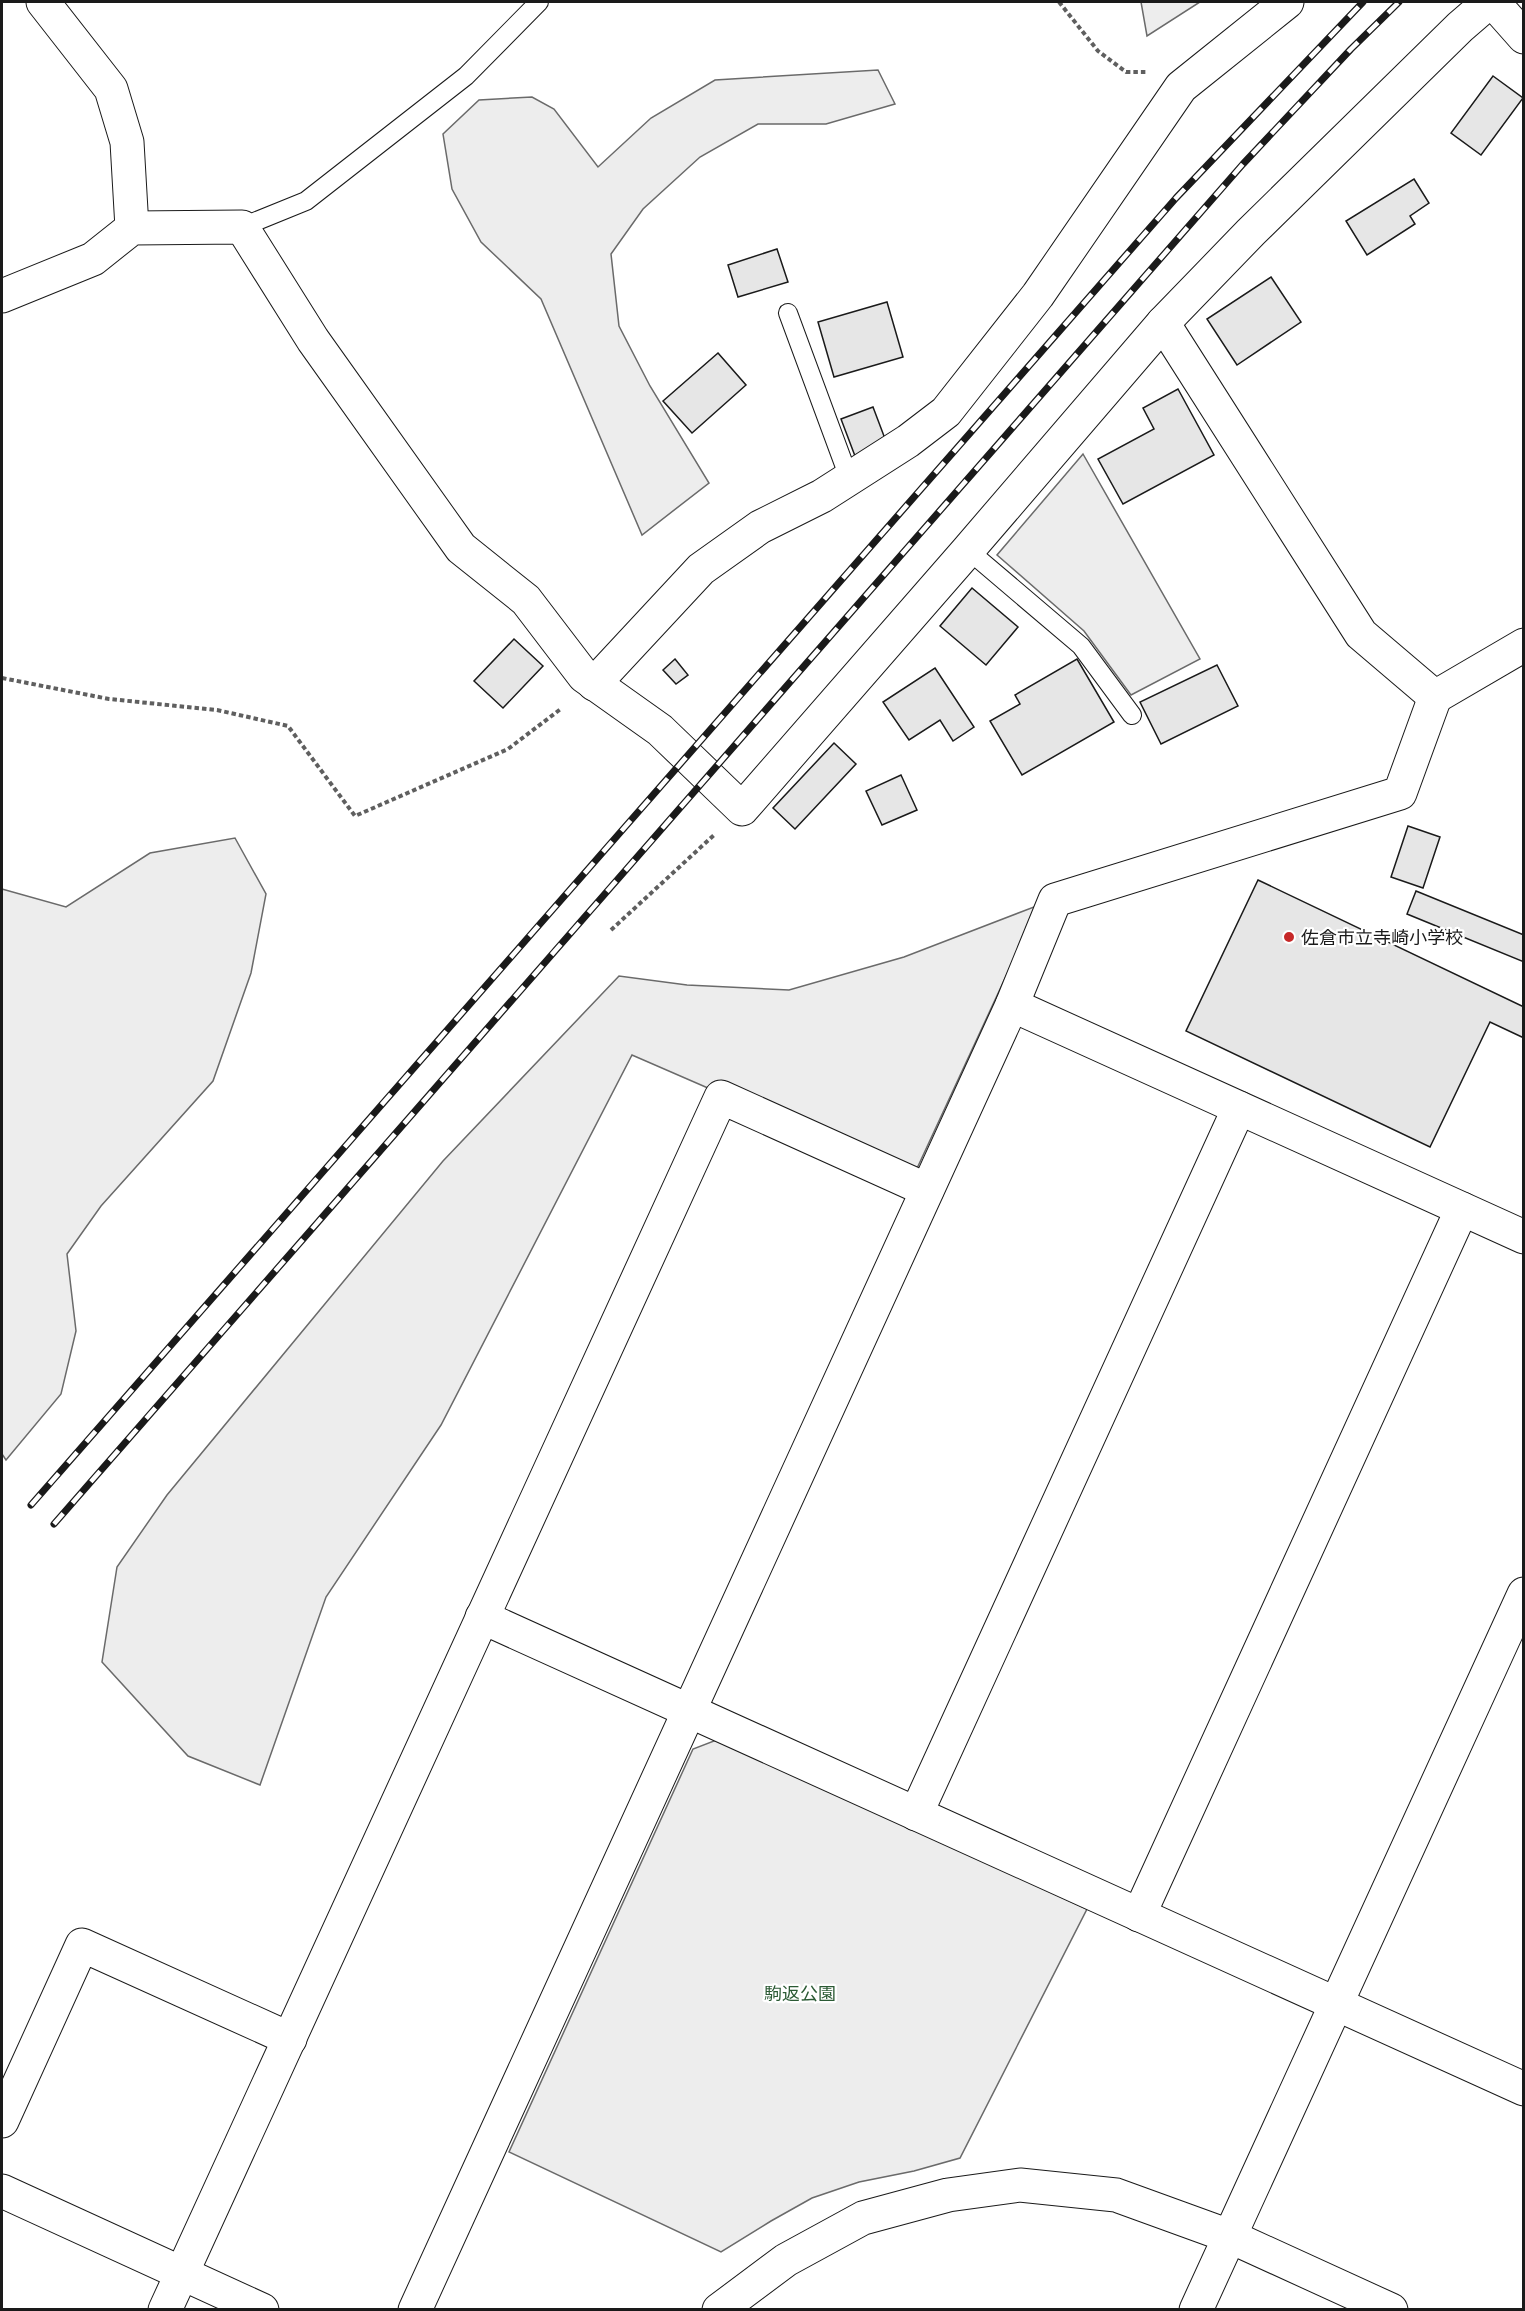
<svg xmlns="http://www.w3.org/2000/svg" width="1525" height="2311" font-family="Raleway,'Noto Sans JP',sans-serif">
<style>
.built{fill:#ededed;stroke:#6a6a6a;stroke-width:1.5}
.building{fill:#e6e6e6;stroke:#1a1a1a;stroke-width:1.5}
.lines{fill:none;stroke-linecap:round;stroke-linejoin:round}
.lane-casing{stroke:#1a1a1a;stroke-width:20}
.street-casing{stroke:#1a1a1a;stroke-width:35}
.secondary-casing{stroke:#1a1a1a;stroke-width:35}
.path{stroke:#5f5f5f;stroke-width:4;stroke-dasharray:4.5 3;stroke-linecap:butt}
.lane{stroke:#fff;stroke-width:18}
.street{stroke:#fff;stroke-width:33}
.secondary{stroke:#fff;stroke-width:33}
.rail-casing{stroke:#1a1a1a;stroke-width:7}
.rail{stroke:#fff;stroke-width:4.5;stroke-dasharray:14;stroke-linecap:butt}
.poi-dot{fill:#c62828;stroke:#fff;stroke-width:2}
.labels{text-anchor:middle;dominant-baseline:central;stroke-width:4.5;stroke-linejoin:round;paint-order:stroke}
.poi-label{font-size:18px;fill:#1a1a1a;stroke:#fff;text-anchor:start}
.park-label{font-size:18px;fill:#2b5a34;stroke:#fff}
</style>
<rect width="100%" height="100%" fill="#fff"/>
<!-- built -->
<g class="built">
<path d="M1141,2H1200L1147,36Z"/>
<path d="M878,70L895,104L826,124H758L700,157L643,209L611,254L619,326L650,386L709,483L642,535L541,299L481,242L452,189L443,134L479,100L532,97L554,109L598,167L651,118L715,80Z"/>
<path d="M1083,454L1200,659L1131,695L1084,631L997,555Z"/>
<path d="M235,838L266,894L251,973L213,1081L101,1206L67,1254L76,1331L61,1394L6,1460L2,1454V889L66,907L150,853Z"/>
<path d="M1039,905L913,1177L632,1055L441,1425L326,1597L260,1785L188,1756L102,1662L117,1567L167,1495L443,1161L619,976L687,985L789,990L904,957Z"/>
<path d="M719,1739L1087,1909L960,2158L914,2171L859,2182L812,2198L771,2221L721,2252L509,2152L693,1749Z"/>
</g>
<!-- building -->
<g class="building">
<path d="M1493,76L1523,98L1481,155L1451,133Z"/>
<path d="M1414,179L1429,203L1410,216L1415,224L1367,255L1346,221Z"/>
<path d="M777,249L788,282L738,297L728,265Z"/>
<path d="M1271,277L1301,322L1237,365L1207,319Z"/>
<path d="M887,302L903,357L834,377L818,322Z"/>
<path d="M718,353L746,385L692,433L663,401Z"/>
<path d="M1178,389L1214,455L1123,504L1098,459L1154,429L1143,408Z"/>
<path d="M873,407L887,444L855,456L841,419Z"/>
<path d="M972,588L1018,627L986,665L940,626Z"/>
<path d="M514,639L543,666L503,708L474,681Z"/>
<path d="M675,659L688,675L676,684L663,670Z"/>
<path d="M1077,659L1114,722L1022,775L990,721L1020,704L1015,695Z"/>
<path d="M1217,665L1238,706L1161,744L1140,702Z"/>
<path d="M935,668L974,727L953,741L940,720L909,740L883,702Z"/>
<path d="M834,743L856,764L795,829L773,808Z"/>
<path d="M901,775L917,810L882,825L866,791Z"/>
<path d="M1408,826L1440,837L1423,888L1391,877Z"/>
<path d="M1258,880L1524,1007V1038L1490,1022L1430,1147L1186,1031Z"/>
<path d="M1416,891L1524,935V962L1407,914Z"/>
</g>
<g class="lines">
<defs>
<g id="lane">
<path d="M242,227L306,201L466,76L539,2"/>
<path d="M788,313L849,478"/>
<path d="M968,550L1081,646L1132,715"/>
</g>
<g id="street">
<path d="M43,2L111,89L127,142L132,228"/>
<path d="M1493,2L1524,37"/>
<path d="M2,296L93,259L132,228L242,227L313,340L461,548L526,600L584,676L660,730L742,809L968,550L1163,323L1251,232L1460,27L1489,2"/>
<path d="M1163,323L1361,634L1435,697L1524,645"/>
<path d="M594,684L701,569L760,527L822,496L908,441L946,412L1038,295L1181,87L1287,2"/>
<path d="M1012,1005L1524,1237"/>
<path d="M482,1617L1524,2089"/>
<path d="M916,1814L1239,1108"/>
<path d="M1139,1915L1462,1209"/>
<path d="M2,2121L82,1945L290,2039"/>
<path d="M2,2191L262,2310"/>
<path d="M165,2310L721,1097L927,1190"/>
<path d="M415,2310L1012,1005L1055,900L1400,793L1435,697"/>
<path d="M1196,2310L1524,1594"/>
</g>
<path id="secondary" d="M719,2310L786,2260L863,2218L948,2195L1020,2185L1116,2195L1229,2236L1391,2310"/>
</defs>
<!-- lane casing -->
<use href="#lane" class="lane-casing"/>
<!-- street casing -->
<use href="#street" class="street-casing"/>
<!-- secondary casing -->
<use href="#secondary" class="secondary-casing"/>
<!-- path -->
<g class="path">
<path d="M1059,2L1098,51L1126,72H1146"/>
<path d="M2,678L109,699L217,710L288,726L355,816L508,749L562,708"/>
<path d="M611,930L714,835"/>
</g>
<!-- lane -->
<use href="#lane" class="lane"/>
<!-- street -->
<use href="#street" class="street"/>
<!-- secondary -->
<use href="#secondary" class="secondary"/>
<defs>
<g id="rail">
<path d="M31,1505L1176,198L1363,2"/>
<path d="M54,1524L1243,164L1351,49L1399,2"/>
</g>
</defs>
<!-- rail casing -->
<use href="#rail" class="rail-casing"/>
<!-- rail -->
<use href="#rail" class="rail"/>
</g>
<!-- markers -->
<circle class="poi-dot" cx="1289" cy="937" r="6"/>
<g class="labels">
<!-- poi labels -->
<g class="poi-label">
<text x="1301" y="937">佐倉市立寺崎小学校</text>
</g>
<!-- park labels -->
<g class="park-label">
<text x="800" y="1993">駒返公園</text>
</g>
</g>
<!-- border -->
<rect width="1525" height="2311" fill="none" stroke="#1a1a1a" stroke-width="6"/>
</svg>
